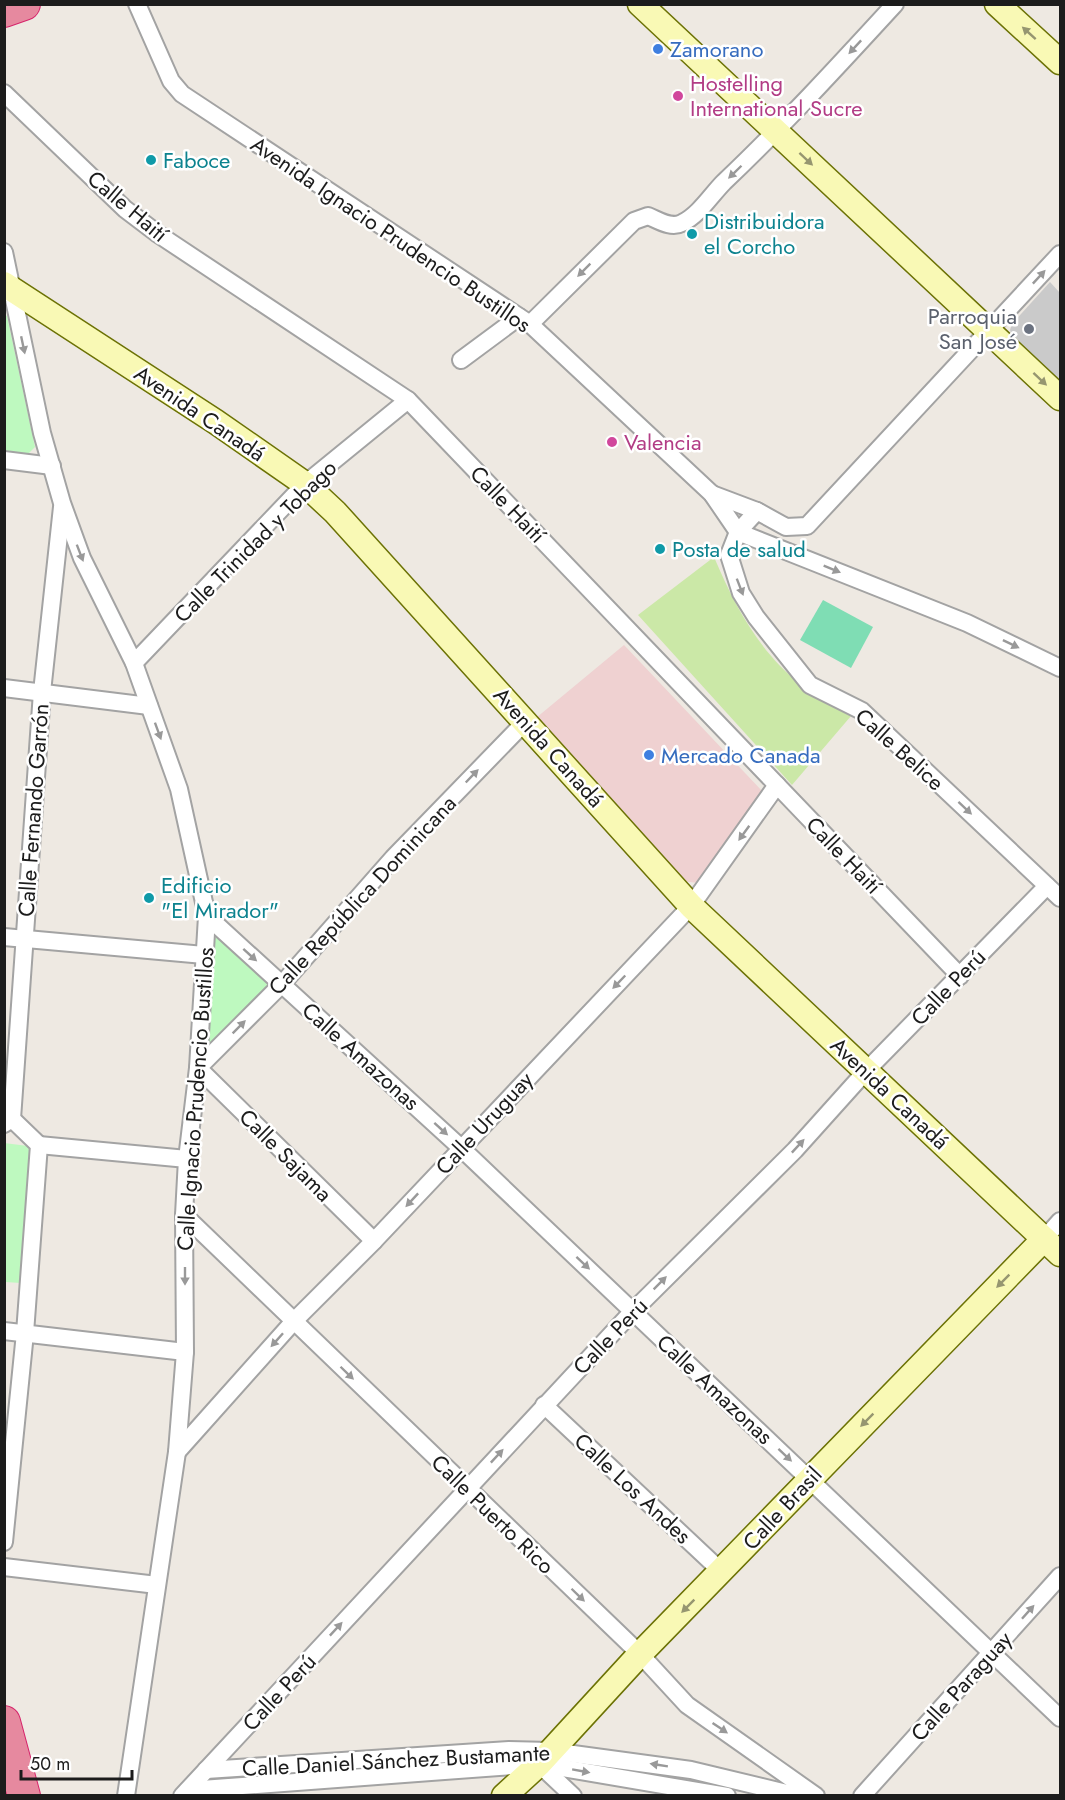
<svg xmlns="http://www.w3.org/2000/svg" width="1065" height="1800" font-family="Jost,sans-serif">
<style>
.commercial{fill:#efd1d1}
.religious{fill:#cacaca}
.grass{fill:#cbe8a7}
.park{fill:#bef9bf}
.pitch{fill:#7fddb4}
.lines{fill:none;stroke-linecap:round;stroke-linejoin:round}
.street-casing{stroke:#a3a3a3;stroke-width:20}
.secondary-casing{stroke:#6c7205;stroke-width:27}
.highway-casing{stroke:#d6246b;stroke-width:34}
.street{stroke:#fff;stroke-width:16}
.secondary{stroke:#f9f9b5;stroke-width:24}
.highway{stroke:#e6899f;stroke-width:32}
.oneway{fill:#969670}
.oneway2{fill:#999}
.shop-dot{fill:#3f7fe0;stroke:#fff;stroke-width:2}
.hotel-dot{fill:#d1479c;stroke:#fff;stroke-width:2}
.culture-dot{fill:#0f9aa8;stroke:#fff;stroke-width:2}
.worship-dot{fill:#6b7280;stroke:#fff;stroke-width:2}
.labels{text-anchor:middle;dominant-baseline:central;stroke-width:5;stroke-linejoin:round;paint-order:stroke}
.shop-label{font-size:22px;fill:#366cbe;stroke:#fff;text-anchor:start}
.hotel-label{font-size:22px;fill:#b23c85;stroke:#fff;text-anchor:start}
.culture-label{font-size:22px;fill:#0d838f;stroke:#fff;text-anchor:start}
.street-label{font-size:22px;fill:#1c1c1c;stroke:#fff}
.worship-label{font-size:22px;fill:#5b616d;stroke:#fff;text-anchor:end}
</style>
<rect width="100%" height="100%" fill="#eee9e2"/>
<!-- commercial -->
<path class="commercial" d="M624,645L763,792L699,883L680,881L536,718Z"/>
<!-- religious -->
<path class="religious" d="M1050,282L1060,293V381L1012,336L1010,330L1012,324Z"/>
<!-- grass -->
<path class="grass" d="M714,557C745,630 778,681 851,716L792,785L638,615Z"/>
<!-- park -->
<g class="park">
<path d="M5,315L7,316L35,447L28,454L5,451Z"/>
<path d="M222,937L269,979L270,985L209,1048L202,1045L214,938Z"/>
<path d="M4,1143L28,1146L30,1153L21,1283L5,1282Z"/>
</g>
<!-- pitch -->
<path class="pitch" d="M823,600L873,627L851,668L800,640Z"/>
<g class="lines">
<defs>
<g id="street">
<path d="M137,4L171,81L182,94L530,324L712,494L738,532"/>
<path d="M4,93L125,209L158,234L408,400L960,976"/>
<path d="M4,252L42,433L62,503L82,558L134,663L179,789L207,916L198,1068L187,1159L184,1215L185,1352L177,1452L126,1796"/>
<path d="M1060,254L807,526L786,527L757,511L738,532L729,555L741,593L756,617L810,685L862,711L1060,898"/>
<path d="M530,324L634,221L648,216C658,220 671,229 682,223C699,215 711,195 724,182C784,125 839,65 895,4"/>
<path d="M461,360L519,317"/>
<path d="M4,460L52,466"/>
<path d="M712,494L757,511"/>
<path d="M738,532L967,623L1060,668"/>
<path d="M134,663L305,484L408,400"/>
<path d="M4,688L149,706"/>
<path d="M207,916L460,1147L1060,1718"/>
<path d="M4,937L204,955"/>
<path d="M4,1124L12,1119L42,692L62,507"/>
<path d="M39,1145L187,1159"/>
<path d="M184,1215L640,1654L687,1705L816,1796"/>
<path d="M1044,1239L1060,1221"/>
<path d="M374,1241L198,1068L282,984L393,858L526,721"/>
<path d="M4,1331L185,1352"/>
<path d="M544,1405L722,1572"/>
<path d="M177,1452L294,1321L374,1241L691,906L777,785"/>
<path d="M4,1542L25,1333L39,1145L12,1119"/>
<path d="M4,1567L157,1585"/>
<path d="M539,1764L573,1796"/>
<path d="M206,1770L509,1750L551,1751L691,1770L799,1796"/>
<path d="M188,1790L539,1764L727,1796"/>
<path d="M182,1796L633,1311L795,1150L866,1071L1047,886"/>
<path d="M862,1796L1060,1576"/>
</g>
<g id="secondary">
<path d="M640,4L1060,398"/>
<path d="M997,4L1060,62"/>
<path d="M4,284L216,422L305,484L335,512L691,906L1060,1254"/>
<path d="M504,1796L539,1764L640,1654L1044,1239"/>
</g>
<g id="highway">
<path d="M4,11L24,4"/>
<path d="M4,1722L24,1796"/>
</g>
</defs>
<!-- street casing -->
<use href="#street" class="street-casing"/>
<!-- secondary casing -->
<use href="#secondary" class="secondary-casing"/>
<!-- highway casing -->
<use href="#highway" class="highway-casing"/>
<!-- street -->
<use href="#street" class="street"/>
<!-- secondary -->
<use href="#secondary" class="secondary"/>
<!-- highway -->
<use href="#highway" class="highway"/>
</g>
<!-- one-way arrows -->
<defs><path id="oneway-solid" d="M-6-.8H1V-3.2L6.5 0L1 3.2V.8H-6Z" transform="scale(1.5)"/></defs>
<g class="oneway">
<use href="#oneway-solid" transform="translate(1029 33) rotate(-138)"/>
<use href="#oneway-solid" transform="translate(806 159) rotate(43)"/>
<use href="#oneway-solid" transform="translate(1040 379) rotate(43)"/>
<use href="#oneway-solid" transform="translate(1003 1281) rotate(135)"/>
<use href="#oneway-solid" transform="translate(867 1420) rotate(135)"/>
<use href="#oneway-solid" transform="translate(688 1606) rotate(135)"/>
</g>
<g class="oneway2">
<use href="#oneway-solid" transform="translate(855 47) rotate(133)"/>
<use href="#oneway-solid" transform="translate(735 172) rotate(136)"/>
<use href="#oneway-solid" transform="translate(584 270) rotate(135)"/>
<use href="#oneway-solid" transform="translate(1039 277) rotate(-47)"/>
<use href="#oneway-solid" transform="translate(23 345) rotate(78)"/>
<use href="#oneway-solid" transform="translate(80 553) rotate(69)"/>
<use href="#oneway-solid" transform="translate(832 569) rotate(22)"/>
<use href="#oneway-solid" transform="translate(740 587) rotate(69)"/>
<use href="#oneway-solid" transform="translate(1011 644) rotate(26)"/>
<use href="#oneway-solid" transform="translate(158 731) rotate(70)"/>
<use href="#oneway-solid" transform="translate(472 776) rotate(-46)"/>
<use href="#oneway-solid" transform="translate(965 808) rotate(43)"/>
<use href="#oneway-solid" transform="translate(744 833) rotate(126)"/>
<use href="#oneway-solid" transform="translate(250 955) rotate(42)"/>
<use href="#oneway-solid" transform="translate(619 982) rotate(134)"/>
<use href="#oneway-solid" transform="translate(239 1027) rotate(-45)"/>
<use href="#oneway-solid" transform="translate(441 1129) rotate(42)"/>
<use href="#oneway-solid" transform="translate(798 1146) rotate(-47)"/>
<use href="#oneway-solid" transform="translate(412 1200) rotate(133)"/>
<use href="#oneway-solid" transform="translate(583 1263) rotate(43)"/>
<use href="#oneway-solid" transform="translate(185 1276) rotate(90)"/>
<use href="#oneway-solid" transform="translate(660 1283) rotate(-45)"/>
<use href="#oneway-solid" transform="translate(277 1340) rotate(132)"/>
<use href="#oneway-solid" transform="translate(347 1373) rotate(44)"/>
<use href="#oneway-solid" transform="translate(785 1455) rotate(43)"/>
<use href="#oneway-solid" transform="translate(497 1456) rotate(-47)"/>
<use href="#oneway-solid" transform="translate(578 1595) rotate(44)"/>
<use href="#oneway-solid" transform="translate(1028 1612) rotate(-48)"/>
<use href="#oneway-solid" transform="translate(336 1629) rotate(-47)"/>
<use href="#oneway-solid" transform="translate(720 1728) rotate(34)"/>
<use href="#oneway-solid" transform="translate(659 1765) rotate(-171)"/>
<use href="#oneway-solid" transform="translate(581 1771) rotate(10)"/>
</g>
<!-- markers -->
<g class="shop-dot">
<circle cx="658" cy="49" r="6"/>
<circle cx="649" cy="755" r="6"/>
</g>
<g class="hotel-dot">
<circle cx="678" cy="96" r="6"/>
<circle cx="612" cy="442" r="6"/>
</g>
<g class="culture-dot">
<circle cx="151" cy="160" r="6"/>
<circle cx="692" cy="234" r="6"/>
<circle cx="660" cy="549" r="6"/>
<circle cx="149" cy="898" r="6"/>
</g>
<circle class="worship-dot" cx="1029" cy="329" r="6"/>
<g class="labels">
<!-- shop labels -->
<g class="shop-label">
<text x="670" y="49">Zamorano</text>
<text x="661" y="755">Mercado Canada</text>
</g>
<!-- hotel labels -->
<g class="hotel-label">
<text x="690" y="83">Hostelling<tspan x="690" dy="25">International Sucre</tspan></text>
<text x="624" y="442">Valencia</text>
</g>
<!-- culture labels -->
<g class="culture-label">
<text x="163" y="160">Faboce</text>
<text x="704" y="221">Distribuidora<tspan x="704" dy="25">el Corcho</tspan></text>
<text x="672" y="549">Posta de salud</text>
<text x="161" y="885">Edificio<tspan x="161" dy="25">"El Mirador"</tspan></text>
</g>
<!-- street labels -->
<g class="street-label">
<text transform="translate(128 206) rotate(40)">Calle Haití</text>
<text transform="translate(391 234) rotate(34)">Avenida Ignacio Prudencio Bustillos</text>
<text transform="translate(200 413) rotate(34)">Avenida Canadá</text>
<text transform="translate(508 504) rotate(46)">Calle Haití</text>
<text transform="translate(255 541) rotate(-45)">Calle Trinidad y Tobago</text>
<text transform="translate(549 747) rotate(48)">Avenida Canadá</text>
<text transform="translate(900 749) rotate(42)">Calle Belice</text>
<text transform="translate(33 810) rotate(-86)">Calle Fernando Garrón</text>
<text transform="translate(844 855) rotate(46)">Calle Haití</text>
<text transform="translate(362 895) rotate(-47)">Calle República Dominicana</text>
<text transform="translate(948 987) rotate(-46)">Calle Perú</text>
<text transform="translate(361 1056) rotate(42)">Calle Amazonas</text>
<text transform="translate(890 1093) rotate(43)">Avenida Canadá</text>
<text transform="translate(195 1099) rotate(-86)">Calle Ignacio Prudencio Bustillos</text>
<text transform="translate(484 1123) rotate(-47)">Calle Uruguay</text>
<text transform="translate(286 1155) rotate(45)">Calle Sajama</text>
<text transform="translate(610 1336) rotate(-46)">Calle Perú</text>
<text transform="translate(715 1389) rotate(43)">Calle Amazonas</text>
<text transform="translate(633 1488) rotate(43)">Calle Los Andes</text>
<text transform="translate(782 1508) rotate(-47)">Calle Brasil</text>
<text transform="translate(493 1514) rotate(44)">Calle Puerto Rico</text>
<text transform="translate(961 1686) rotate(-48)">Calle Paraguay</text>
<text transform="translate(279 1692) rotate(-47)">Calle Perú</text>
<text transform="translate(396 1760) rotate(-3)">Calle Daniel Sánchez Bustamante</text>
</g>
<!-- worship labels -->
<g class="worship-label">
<text x="1017" y="316">Parroquia<tspan x="1017" dy="25">San José</tspan></text>
</g>
</g>
<!-- border -->
<rect width="1065" height="1800" fill="none" stroke="#1c1c1c" stroke-width="12"/>
<!-- scale -->
<path d="M21 1770v9h111v-9" fill="none" stroke="#1c1c1c" stroke-width="3"/>
<text x="30" y="1770" font-size="18" fill="#1c1c1c" stroke="#ffffff" stroke-width="4.5" paint-order="stroke">50 m</text>
</svg>
